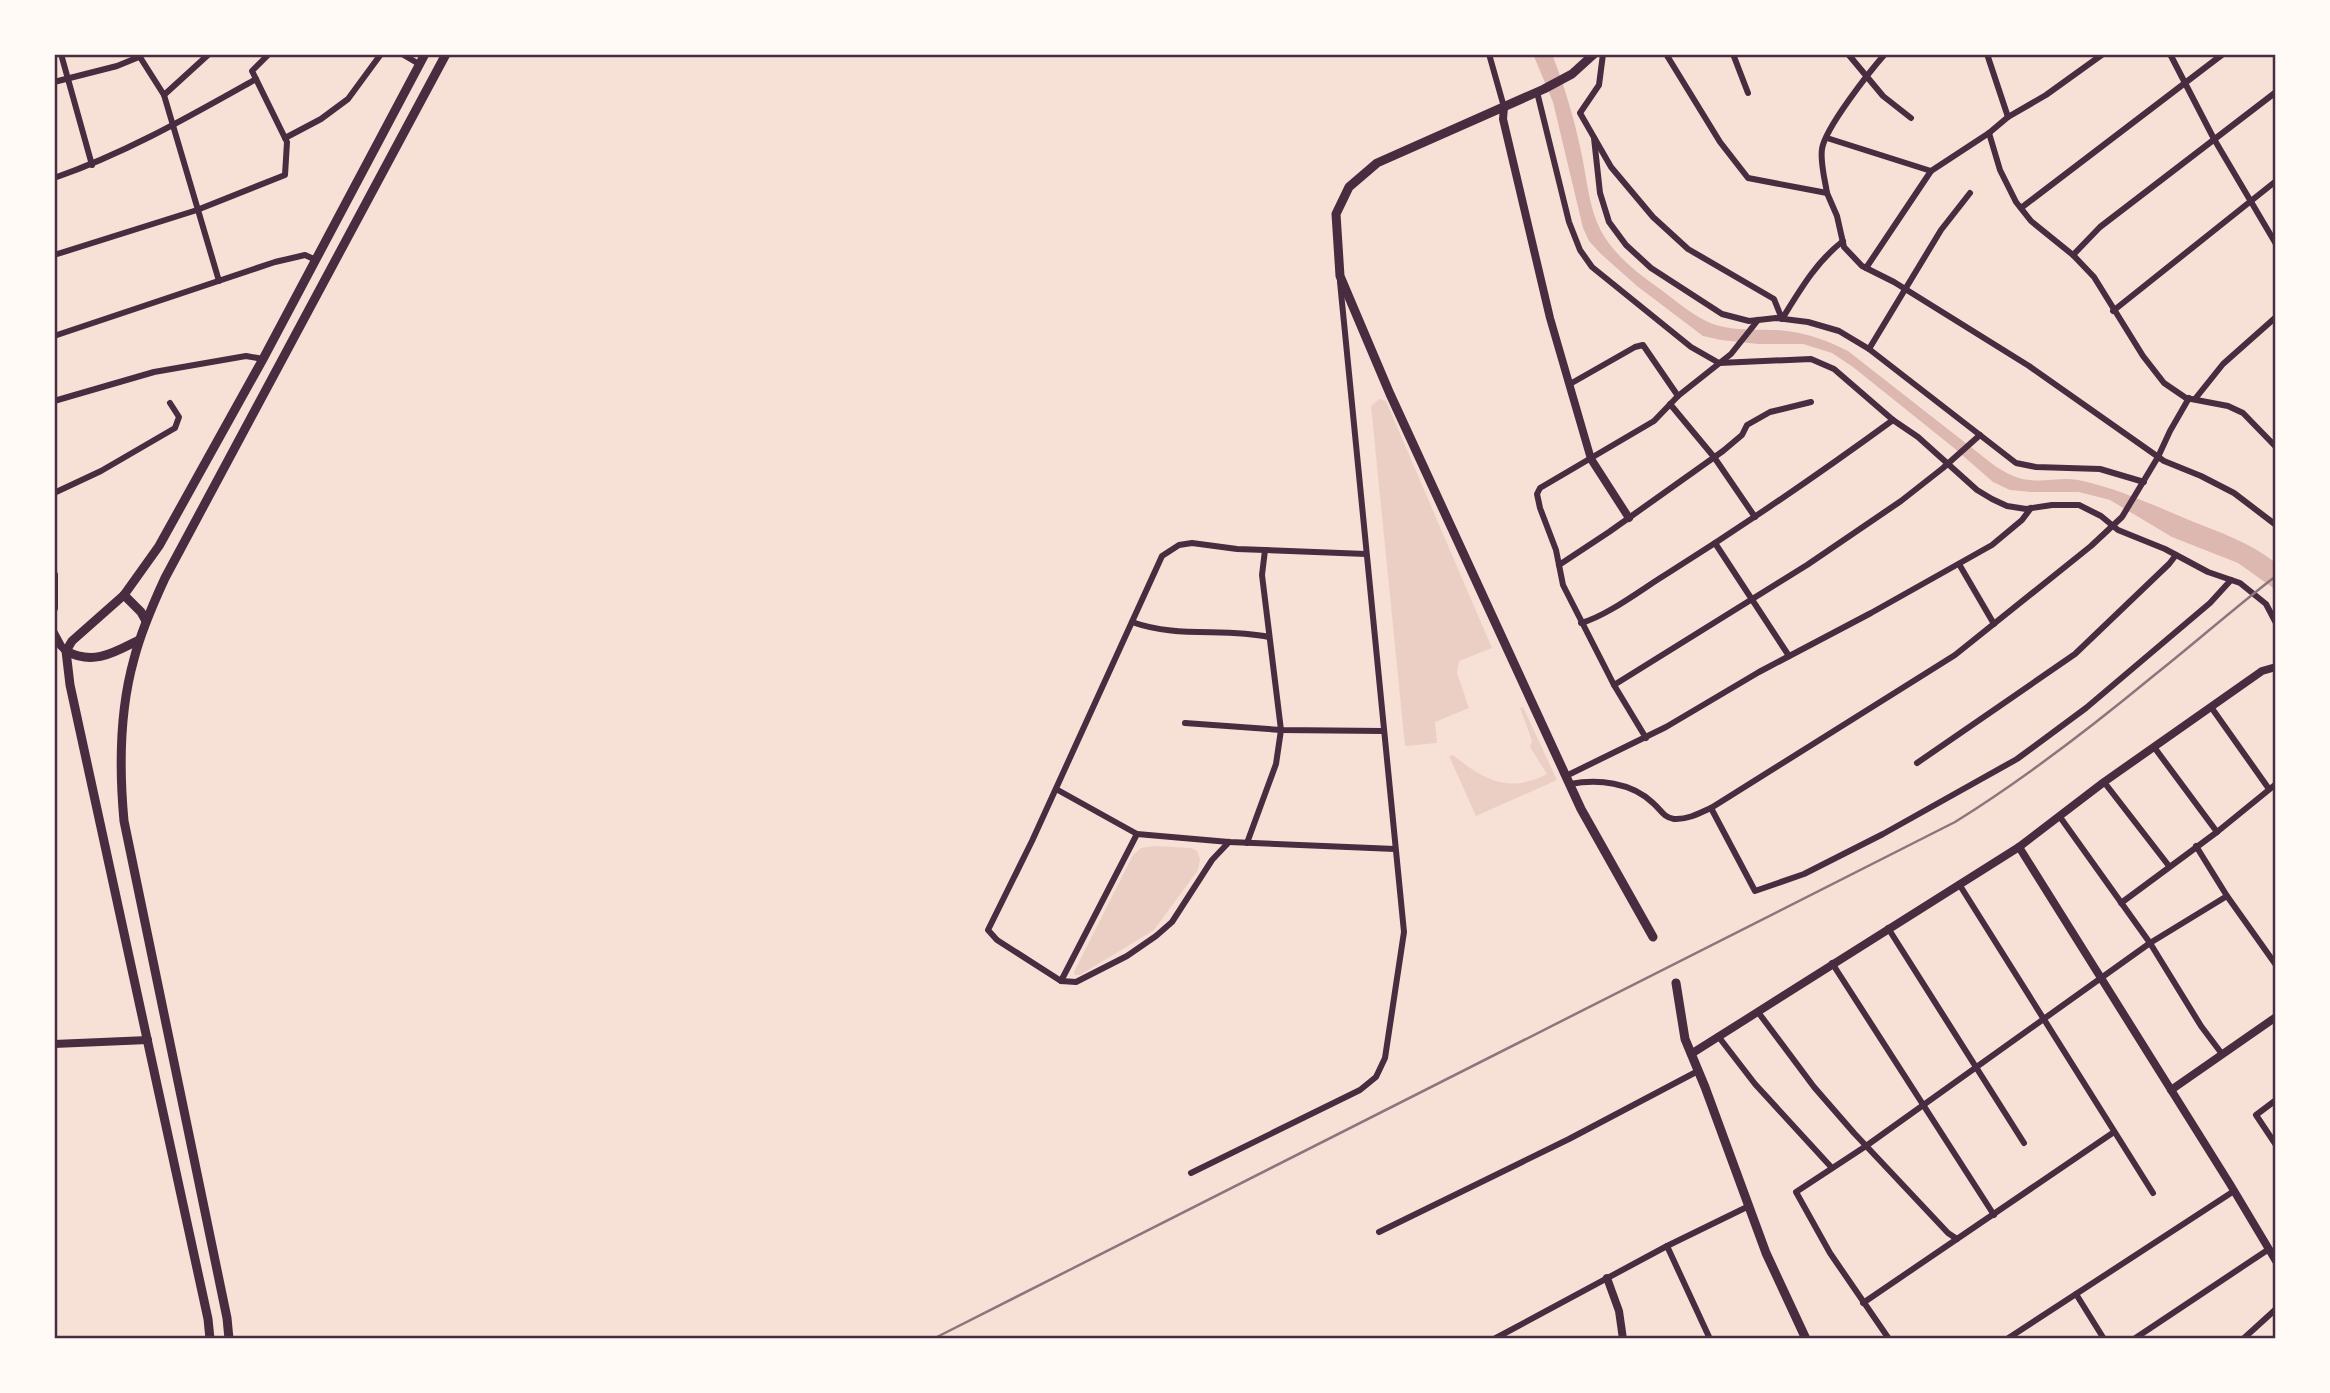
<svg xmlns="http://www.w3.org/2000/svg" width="2330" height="1393" font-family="Mulish,sans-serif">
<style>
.green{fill:#ebcfc5}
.water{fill:#dcb8b0}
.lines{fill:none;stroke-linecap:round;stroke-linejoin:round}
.minor{stroke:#4a2c40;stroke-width:6}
.tertiary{stroke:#4a2c40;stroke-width:8}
.secondary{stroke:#4a2c40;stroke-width:9}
.rail{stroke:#8f747c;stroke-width:2.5}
.neatline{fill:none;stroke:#4a2c40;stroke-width:2.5}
</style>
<rect width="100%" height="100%" fill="#f7e1d7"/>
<!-- green -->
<g class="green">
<path d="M1379,399L1386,401L1492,648L1459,661L1457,673L1469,708L1435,722L1437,743L1405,746L1371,406Z"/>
<path d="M1523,707L1557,780L1476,816L1449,756L1453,755C1484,780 1508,794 1547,774L1530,747L1532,741L1520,708Z"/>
<path d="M1154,846L1191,848L1197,851L1200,859L1198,870L1154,930L1080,975H1075L1074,972L1133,855L1141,848Z"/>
</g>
<!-- water -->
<path class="water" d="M1533,54H1552C1565,87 1575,122 1582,156C1587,180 1589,207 1600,229C1613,254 1637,273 1660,289C1675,300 1691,314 1708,322C1733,333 1761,328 1787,331C1810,334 1828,341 1848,351L1995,466C2006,473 2017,479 2030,480C2046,482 2062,477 2078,480C2117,488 2153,505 2189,520C2219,532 2251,543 2276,563V590L2238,563L2172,537L2110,500L2079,492H2031L2010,490L1993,482L1954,448L1853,367L1832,353L1803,344H1758L1721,340L1703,336L1637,286L1601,254L1589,241L1583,228L1553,102Z"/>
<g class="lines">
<!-- minor -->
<g class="minor">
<path d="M61,54L92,165"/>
<path d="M138,54L164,95L209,54"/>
<path d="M402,54L419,64"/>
<path d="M1489,54L1504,107"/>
<path d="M1603,54L1599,85L1580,113L1611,167L1653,217L1688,249L1774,299L1782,319C1800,290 1816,262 1843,241"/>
<path d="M1666,54L1720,142L1748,178L1827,193L1837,216L1844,247L1862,266L1894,282L2029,366L2164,461L2201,476L2234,493L2276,525"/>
<path d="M1733,54L1748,93"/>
<path d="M1848,54L1883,96L1911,118"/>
<path d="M1987,54L2008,117"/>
<path d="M2170,54L2214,139L2276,244"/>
<path d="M256,79L252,71L269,54"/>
<path d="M54,82L117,66L139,57"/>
<path d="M1537,92L1569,222L1580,250L1592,267L1691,347L1719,363L1811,359L1834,369L1893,420L1918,437L1977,490L1992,499L2007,506L2026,509L2052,505H2079L2101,516L2118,530L2165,549L2208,572L2240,583L2266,604L2276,623"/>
<path d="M164,95L219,281"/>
<path d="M1989,133L2000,170L2016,202L2031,221L2073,255L2094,277L2143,356L2164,383L2186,398L2228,406L2243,413L2276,447"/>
<path d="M285,138L321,119L348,99L381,54"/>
<path d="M1594,138L1600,193L1609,222L1626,245L1651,268L1722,314L1749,321L1776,318L1808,322L1839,331L1869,349L2016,463L2036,467L2100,469L2144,482"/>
<path d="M1827,138L1931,171"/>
<path d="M54,178C126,153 190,116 256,79L287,142L285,175L197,210L54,255"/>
<path d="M1827,193C1825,180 1820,162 1822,149C1825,128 1870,71 1885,54"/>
<path d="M2021,208L2223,54"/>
<path d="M2073,255L2100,227L2276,92"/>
<path d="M1866,268L1931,171L1989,133L2008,117L2046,95L2103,54"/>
<path d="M2113,311L2276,181"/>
<path d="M54,336L275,262L305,255L316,260"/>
<path d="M1869,349L1941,230L1970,193"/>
<path d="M1570,384L1635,347L1643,345L1678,396"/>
<path d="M2195,399L2223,364L2276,317"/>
<path d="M54,401L154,372L246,356L263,359"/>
<path d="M1670,404L1714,457L1755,517"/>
<path d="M54,493L101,471L175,428L179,417L170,403"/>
<path d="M1715,543L1789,656"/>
<path d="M1959,564L1994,624"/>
<path d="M1559,565L1609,532L1723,451L1742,435L1747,425L1770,412L1811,402"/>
<path d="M1132,622C1176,638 1224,628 1269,637"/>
<path d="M1581,623C1607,616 1642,589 1665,575C1743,526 1819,474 1893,420"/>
<path d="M1614,685L1807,565L1901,501L1943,468L1980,435"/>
<path d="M2211,707L2269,789"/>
<path d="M1185,723L1281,730L1383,731"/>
<path d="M1646,738L1614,685L1563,585L1556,550L1540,508L1537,494L1540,488L1654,421L1678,396L1731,354L1758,320"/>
<path d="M2154,747L2217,832"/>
<path d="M1917,763L2075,654L2169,564L2176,555"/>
<path d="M1566,776L1666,727L1759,672L1871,613L1992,545L2022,520L2031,508"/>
<path d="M2104,782L2169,866"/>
<path d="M1570,784C1598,779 1631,782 1653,803C1661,810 1663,817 1674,819C1687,820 1700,813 1711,808L1955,655L2091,546L2122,517L2158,457L2170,431L2189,398"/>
<path d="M1056,789L1137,834L1229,842L1395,849"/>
<path d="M1711,808L1755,891L1804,874L1883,834L2017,759L2086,708L2210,603L2231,580"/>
<path d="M2060,817L2150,943L2201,1026L2222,1054"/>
<path d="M1229,842L1212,860L1172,922L1156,936L1127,956L1076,982L1061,981L997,940L988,930L1032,841L1162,556L1179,545L1192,543L1237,549L1366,554"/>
<path d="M1247,843L1276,764L1281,730L1262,575L1265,550"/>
<path d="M2196,846L2227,896L2276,965"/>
<path d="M1959,884L2153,1193"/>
<path d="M2121,903L2217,832L2276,784"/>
<path d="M1888,928L2024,1143"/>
<path d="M1832,963L1994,1215"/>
<path d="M1061,981L1137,834"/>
<path d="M1758,1012L1814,1087L1854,1133L1948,1233L1957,1239"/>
<path d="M1718,1036L1755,1084L1832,1168"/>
<path d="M2276,1100L2256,1115L2276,1145"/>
<path d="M1191,1173L1360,1090L1376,1077L1385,1058L1404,932L1340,282"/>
<path d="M1379,1232L1569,1139L1698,1071"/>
<path d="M1667,1246L1710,1339"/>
<path d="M2076,1294L2104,1339"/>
<path d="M1863,1303L2114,1132"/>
<path d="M1494,1339L1667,1246L1749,1206"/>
<path d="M1889,1339L1830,1253L1796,1192L1866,1146L2150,943L2227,896"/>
<path d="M2007,1339L2234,1191"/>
<path d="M2134,1339L2269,1249"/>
<path d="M2243,1339L2276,1309"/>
</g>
<!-- tertiary -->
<g class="tertiary">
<path d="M1504,107L1503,119L1550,318L1591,459L1629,518"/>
<path d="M54,575V608"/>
<path d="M54,633L61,646L66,651"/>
<path d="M2019,847L2230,1184L2276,1261"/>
<path d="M54,1044L148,1040"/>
<path d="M1691,1054L2019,847L2104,782L2262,671L2276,667"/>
<path d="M2171,1090L2276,1017"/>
<path d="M1607,1278L1619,1311L1623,1339"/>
</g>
<!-- secondary -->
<g class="secondary">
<path d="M1594,54L1572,74L1544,89L1377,163L1349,187L1336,214L1340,276L1390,394L1581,809L1653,937"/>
<path d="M124,595L141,612L146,621"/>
<path d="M66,651C94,666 115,652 139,640"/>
<path d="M1676,983L1685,1039L1705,1087L1766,1253L1806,1339"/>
<path d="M210,1339L208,1319L70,685L66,651L72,641L124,595L159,546L263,359L425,54"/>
<path d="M229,1339L227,1318L124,821C119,767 119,712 134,659C141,631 153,604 165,578L446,54"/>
</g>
<!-- rail -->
<path class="rail" d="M933,1339L1955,822C2024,779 2089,729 2152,677C2194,644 2233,609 2276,576"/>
</g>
<!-- border -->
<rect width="2330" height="1393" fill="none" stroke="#fffaf5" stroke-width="112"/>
<rect x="56" y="56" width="2218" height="1281" class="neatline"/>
</svg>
